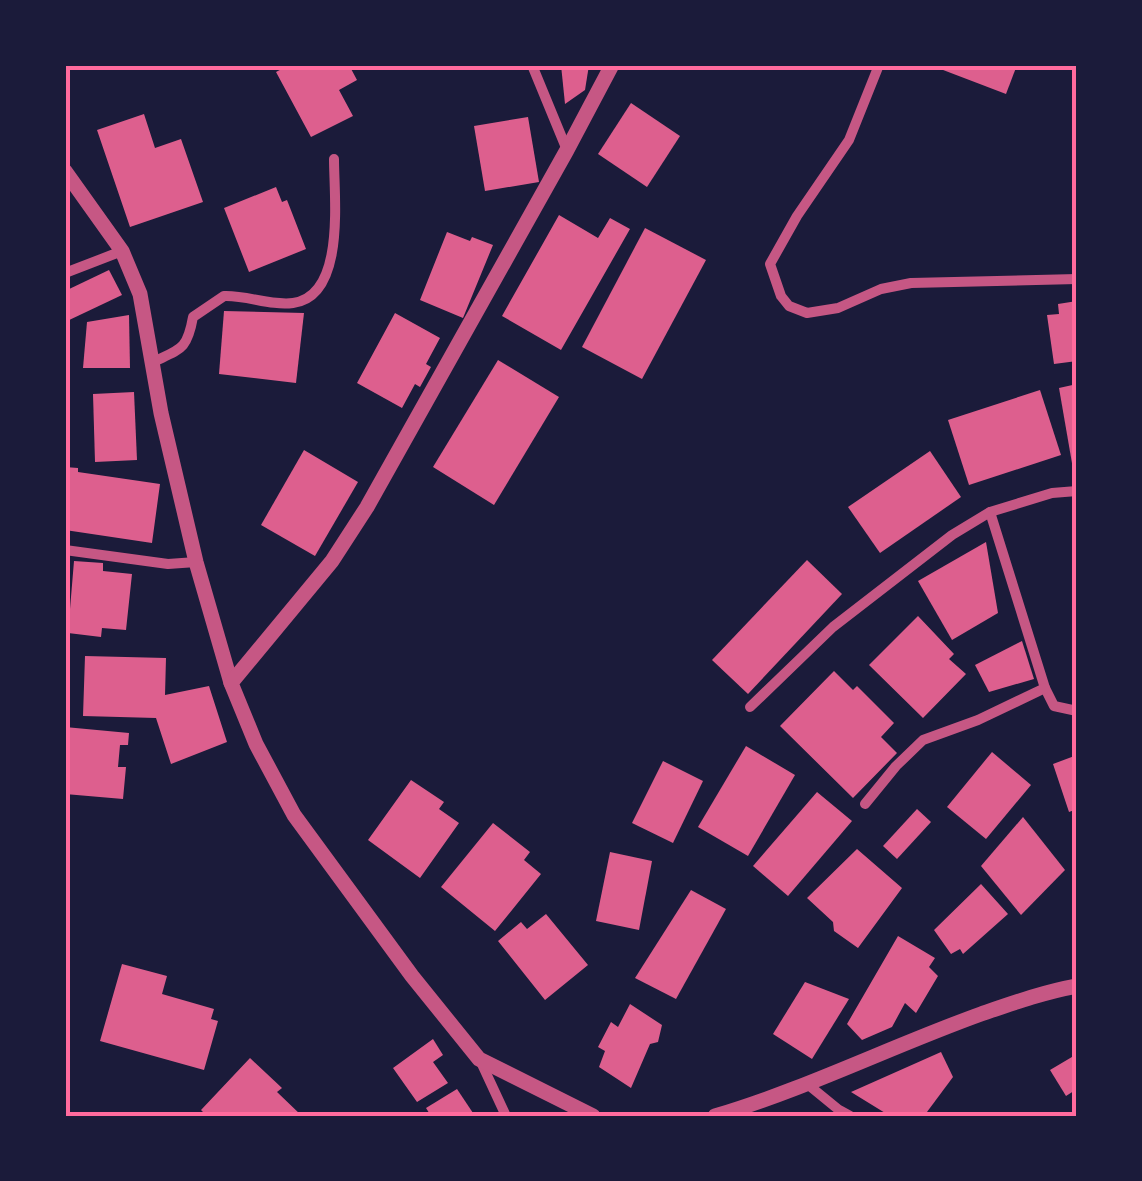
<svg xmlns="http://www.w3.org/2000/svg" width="1142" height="1181" font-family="Merriweather,serif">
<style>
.building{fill:#dd5f8e}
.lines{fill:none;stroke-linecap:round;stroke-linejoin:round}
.minor{stroke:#c65784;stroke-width:10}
.tertiary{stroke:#c65784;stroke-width:15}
.neatline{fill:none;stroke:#ff6b9d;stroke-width:4}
</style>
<rect width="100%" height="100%" fill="#1b1b3a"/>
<!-- building -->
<g class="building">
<path d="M289,65H349L357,80L339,90L353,116L311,137L276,72Z"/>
<path d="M561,65H589L585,90L565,104Z"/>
<path d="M930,65H1017L1006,94Z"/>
<path d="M631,103L680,136L647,187L598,154Z"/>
<path d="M144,114L155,148L181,139L203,202L130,227L97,130Z"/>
<path d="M528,117L539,182L485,191L474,126Z"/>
<path d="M276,187L282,202L287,200L306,249L249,272L224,208Z"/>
<path d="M559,215L598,238L610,218L630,229L561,350L502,316Z"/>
<path d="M645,228L706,260L642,379L582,347Z"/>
<path d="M447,232L470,241L472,237L493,245L463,318L420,300Z"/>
<path d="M109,270L122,295L65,322V291Z"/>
<path d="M1077,301V361L1054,364L1047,315L1059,314L1058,304Z"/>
<path d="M224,311L304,313L296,383L219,374Z"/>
<path d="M395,313L440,338L426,364L431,367L420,387L415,384L402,408L357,383Z"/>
<path d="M129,315L130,368H83L87,322Z"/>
<path d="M498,360L559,397L494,505L433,467Z"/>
<path d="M1077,384V468L1073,469L1059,388Z"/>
<path d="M1040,390L1061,455L969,485L948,420Z"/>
<path d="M134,392L137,460L95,462L93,394Z"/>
<path d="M304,450L358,482L315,556L261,525Z"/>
<path d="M930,451L961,497L880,553L848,507Z"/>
<path d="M65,467L78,468V472L160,484L152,543L65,530Z"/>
<path d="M986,542L998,613L952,640L918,581Z"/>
<path d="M807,560L842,594L748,694L712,660Z"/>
<path d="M74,561L103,563V571L132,574L126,630L102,628L101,637L68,633Z"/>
<path d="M918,616L954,654L949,659L966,674L923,718L869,665Z"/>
<path d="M1022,641L1034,679L989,692L975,665Z"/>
<path d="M85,656L166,658L165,695L209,686L227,742L171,764L156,718L83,716Z"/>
<path d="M834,671L853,690L857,686L894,723L881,737L897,753L853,798L780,726Z"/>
<path d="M65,727L129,733L128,745H120L118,767H126L123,799L65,794Z"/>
<path d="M746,746L795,775L748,856L698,827Z"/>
<path d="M992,752L1031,785L986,839L947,807Z"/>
<path d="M1077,755V809L1069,812L1053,764Z"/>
<path d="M663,761L703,781L673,843L632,823Z"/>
<path d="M411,780L444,802L439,809L459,823L420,878L368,840Z"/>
<path d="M817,792L852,821L788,896L753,866Z"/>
<path d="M917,809L931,822L897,859L883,846Z"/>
<path d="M1023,817L1065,870L1021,915L981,866Z"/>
<path d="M493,823L530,852L524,860L541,874L495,931L441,887Z"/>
<path d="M857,849L902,888L858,948L834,931L833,922L807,898Z"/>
<path d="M610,852L652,861L639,930L596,921Z"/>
<path d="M981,884L1008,914L963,954L960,949L951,954L934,930Z"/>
<path d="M691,890L726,909L676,999L635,978Z"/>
<path d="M546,914L588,965L545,1000L498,941L521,922L527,929Z"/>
<path d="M898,936L935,958L929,967L938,976L916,1013L905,1003L892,1027L862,1040L847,1024Z"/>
<path d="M122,964L167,976L162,994L214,1009L211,1019L218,1021L204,1070L100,1041Z"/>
<path d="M805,982L849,999L812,1059L773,1034Z"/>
<path d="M630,1004L662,1025L658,1042L650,1044L631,1088L599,1067L605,1051L598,1047L611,1022L618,1027Z"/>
<path d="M433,1039L443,1055L433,1062L448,1083L417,1102L393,1068Z"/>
<path d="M941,1052L953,1077L924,1116H890L851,1092Z"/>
<path d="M1077,1054V1089L1066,1096L1050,1070Z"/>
<path d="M250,1058L282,1088L277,1092L302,1116H207L201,1110Z"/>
<path d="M457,1089L475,1116H431L426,1108Z"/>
</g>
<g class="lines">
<!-- minor -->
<g class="minor">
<path d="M532,65L567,150"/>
<path d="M879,65L849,140L797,216L770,264L781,296L789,306L807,313L838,308L881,289L911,283L1077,279"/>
<path d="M65,273L122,251"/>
<path d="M151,363C180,349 187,351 193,317L224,296C247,295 270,306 293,303C346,296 334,198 334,159"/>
<path d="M990,512L1045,688L1054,706L1077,711"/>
<path d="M65,550L168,564L196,562"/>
<path d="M750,707L833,627L952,535L990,512L1052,493L1077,491"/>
<path d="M865,804L896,766L923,740L978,720L1045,688"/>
<path d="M480,1060L506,1116"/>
<path d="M806,1083L839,1110L850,1116"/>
</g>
<!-- tertiary -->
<g class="tertiary">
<path d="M65,171L122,251L140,294L161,413L196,562L231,683"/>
<path d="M593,1116L479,1059L412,976L294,815L256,744L231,683L332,561L367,507L567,150L612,65"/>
<path d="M715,1116C806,1089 892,1046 981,1014C1013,1003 1044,992 1077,986"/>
</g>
</g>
<!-- border -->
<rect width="1142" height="1181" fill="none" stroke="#1b1b3a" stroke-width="135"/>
<rect x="68" y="68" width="1006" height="1046" class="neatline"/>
</svg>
